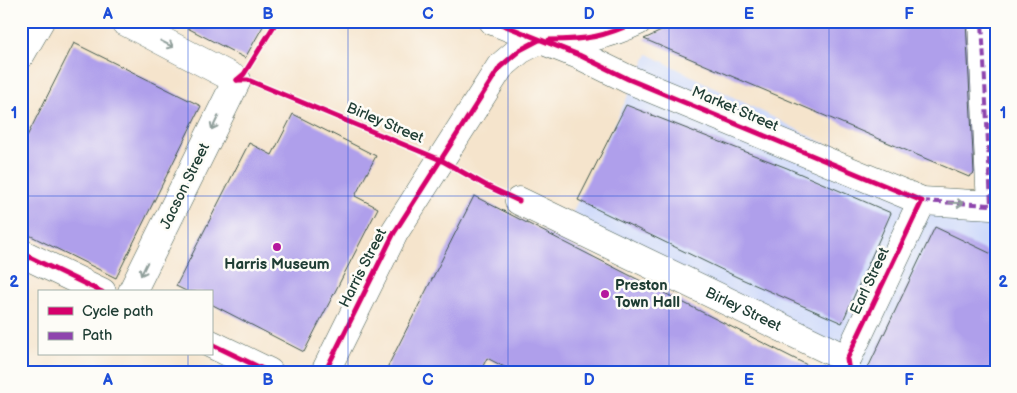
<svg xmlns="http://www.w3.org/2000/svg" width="1017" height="393" font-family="'Balsamiq Sans',sans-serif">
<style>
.built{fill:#cfdafa}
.building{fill:#af9feb}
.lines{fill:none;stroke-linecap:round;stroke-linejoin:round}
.minor-casing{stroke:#3f564b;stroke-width:29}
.minor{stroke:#fff;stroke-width:28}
.quiet{stroke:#8e44ad;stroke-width:4;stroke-dasharray:8 4;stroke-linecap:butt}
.cycleway-casing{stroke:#fdfcf7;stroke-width:8}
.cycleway{stroke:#d6006c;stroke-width:5}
.oneway{stroke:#8f9e9a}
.grid{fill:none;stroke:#1d4ed8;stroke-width:1;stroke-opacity:0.55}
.poi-dot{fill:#b5179e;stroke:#fdfcf7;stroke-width:2}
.labels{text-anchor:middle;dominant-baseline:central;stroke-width:5;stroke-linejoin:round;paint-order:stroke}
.street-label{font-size:15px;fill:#1f3d34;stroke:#fdfcf7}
.poi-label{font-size:15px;font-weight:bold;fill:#1f3d34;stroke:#fdfcf7}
.neatline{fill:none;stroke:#1d4ed8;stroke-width:2}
.grid-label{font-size:16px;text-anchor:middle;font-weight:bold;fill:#1d4ed8}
</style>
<rect width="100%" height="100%" fill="#fdfcf7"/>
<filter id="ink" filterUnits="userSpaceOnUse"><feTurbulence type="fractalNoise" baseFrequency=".02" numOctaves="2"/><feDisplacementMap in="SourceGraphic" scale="10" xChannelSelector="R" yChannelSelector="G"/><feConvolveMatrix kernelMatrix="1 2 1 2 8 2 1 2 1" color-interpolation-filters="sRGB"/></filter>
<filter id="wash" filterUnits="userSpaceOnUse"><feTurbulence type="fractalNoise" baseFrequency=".0096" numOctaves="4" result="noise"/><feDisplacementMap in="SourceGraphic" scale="20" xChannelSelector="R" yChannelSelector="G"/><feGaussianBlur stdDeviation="1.12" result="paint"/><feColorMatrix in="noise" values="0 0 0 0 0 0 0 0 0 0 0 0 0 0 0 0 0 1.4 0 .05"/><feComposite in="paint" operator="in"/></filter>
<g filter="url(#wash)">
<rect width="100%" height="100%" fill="#f5e4cc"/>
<!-- built -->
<path class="built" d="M648,54L996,230V372H854L563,232Z"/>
<g id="blocks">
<!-- building -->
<g class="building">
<path d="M174,21H266L245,58Z"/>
<path d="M683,21H966L974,173L969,177L644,39Z"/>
<path d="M74,43L201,106L116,278L21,231V148Z"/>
<path d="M626,105L787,168L891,213L842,323L737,277L578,200Z"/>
<path d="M293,114L376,156L355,196L378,208L304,352L211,304V292H188L176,286L249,143L272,155Z"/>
<path d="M474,196L686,304L821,372H514L487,358L480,372H385Z"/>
<path d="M935,227L996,256V365L992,372H866Z"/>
</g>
</g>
</g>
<g filter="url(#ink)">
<use href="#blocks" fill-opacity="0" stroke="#3f564b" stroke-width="1"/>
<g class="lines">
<defs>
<g id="minor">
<path d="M124,21L237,80L132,292"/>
<path d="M493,21L579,55L628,79L922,201L991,205L982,21"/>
<path d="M553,40C586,40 608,35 638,21"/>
<path d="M21,54L40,21"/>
<path id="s1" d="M519,201L847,359"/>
<path d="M21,253L102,292"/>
<path d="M211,344L269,372"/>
<path d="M325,372L394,233L500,67L520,50L539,40"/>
<path d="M841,372L922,201"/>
</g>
</defs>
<!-- minor casing -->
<use href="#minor" class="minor-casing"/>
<!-- minor -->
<use href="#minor" class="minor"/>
<!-- quiet -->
<path class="quiet" d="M922,201L991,205L982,21"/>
<defs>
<g id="cycleway">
<path d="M493,21L579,55L628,79L922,201L847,359L849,372"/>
<path d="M549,40C586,40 604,37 638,21"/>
<path d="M237,80H248L441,160L487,186L519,201"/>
<path d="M237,80L244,74L277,21"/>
<path d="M21,253L102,292"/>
<path d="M211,344L269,372"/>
<path d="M325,372L394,233L500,67L520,50L539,40"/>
</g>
</defs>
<!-- cycleway casing -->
<use href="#cycleway" class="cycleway-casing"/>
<!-- cycleway -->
<use href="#cycleway" class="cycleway"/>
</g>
<!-- one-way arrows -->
<defs><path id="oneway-shaft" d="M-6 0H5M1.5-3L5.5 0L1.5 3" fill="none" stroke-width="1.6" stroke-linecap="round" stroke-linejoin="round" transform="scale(1.25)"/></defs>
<g class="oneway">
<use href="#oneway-shaft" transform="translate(167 44) rotate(27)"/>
<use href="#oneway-shaft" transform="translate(215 123) rotate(116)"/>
<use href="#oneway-shaft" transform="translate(956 203) rotate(3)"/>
<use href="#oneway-shaft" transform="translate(144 269) rotate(116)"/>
</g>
</g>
<!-- grid -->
<path class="grid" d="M188,21V292M348,21V372M508,21V372M669,21V372M829,21V372M21,196H996M188,354V372"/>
<!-- markers -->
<g class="poi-dot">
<circle cx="277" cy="247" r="5"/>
<circle cx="605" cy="294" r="5"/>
</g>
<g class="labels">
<!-- street labels -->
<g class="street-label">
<text transform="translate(735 109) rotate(23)">Market Street</text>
<text transform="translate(385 123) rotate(23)">Birley Street</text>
<text transform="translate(185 186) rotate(-64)">Jacson Street</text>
<text transform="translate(363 268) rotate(-63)">Harris Street</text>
<text transform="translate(870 281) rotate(-65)">Earl Street</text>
<text stroke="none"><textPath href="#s1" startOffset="249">Birley Street</textPath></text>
</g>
<!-- poi labels -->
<g class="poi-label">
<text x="277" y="264">Harris Museum</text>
<text x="615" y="285" text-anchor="start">Preston<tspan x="615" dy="17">Town Hall</tspan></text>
</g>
</g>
<!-- margin -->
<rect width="1017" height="393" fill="none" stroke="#fdfcf7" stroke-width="55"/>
<!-- legend -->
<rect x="38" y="290" width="175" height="65" fill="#fdfcf7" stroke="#a4b0a9"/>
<rect x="48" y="307" width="25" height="8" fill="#d6006c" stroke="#a4b0a9"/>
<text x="82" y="316" font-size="15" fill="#1f3d34">Cycle path</text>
<rect x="48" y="332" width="25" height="8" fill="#8e44ad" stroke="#a4b0a9"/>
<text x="82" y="340" font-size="15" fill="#1f3d34">Path</text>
<rect x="28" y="28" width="962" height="338" class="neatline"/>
<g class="grid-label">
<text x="108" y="19">A</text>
<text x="268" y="19">B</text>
<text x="428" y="19">C</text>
<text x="589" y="19">D</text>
<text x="749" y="19">E</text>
<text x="909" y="19">F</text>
<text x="14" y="118">1</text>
<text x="1003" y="118">1</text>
<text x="14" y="287">2</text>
<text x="1003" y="287">2</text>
<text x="108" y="385">A</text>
<text x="268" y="385">B</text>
<text x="428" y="385">C</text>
<text x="589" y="385">D</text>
<text x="749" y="385">E</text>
<text x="909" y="385">F</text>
</g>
</svg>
